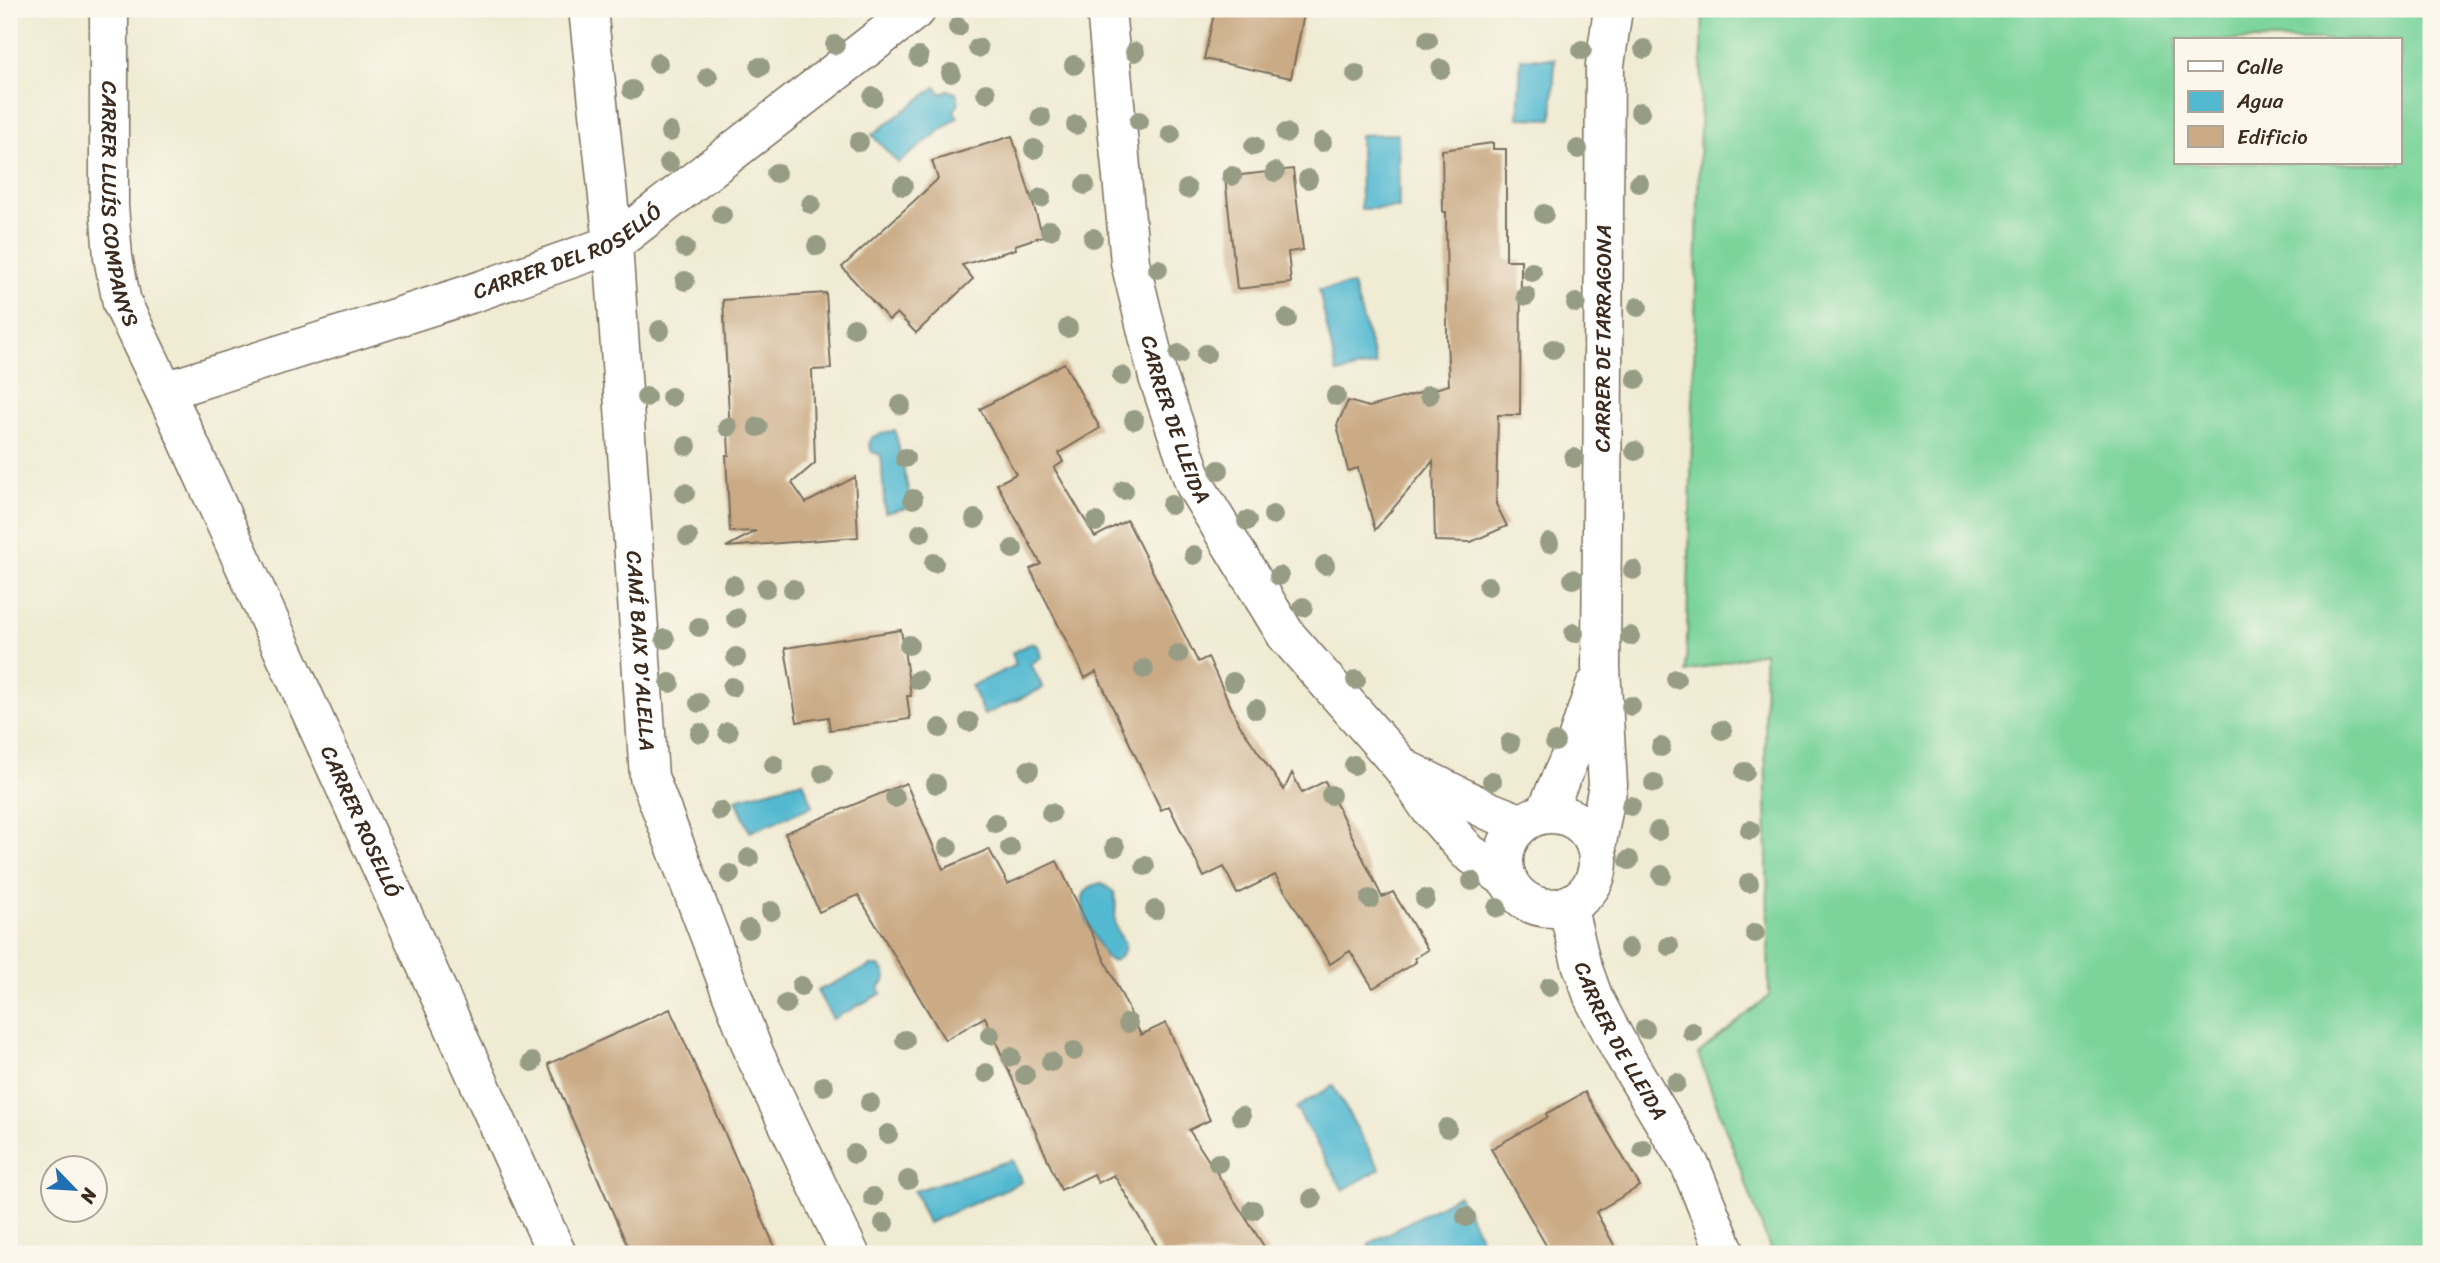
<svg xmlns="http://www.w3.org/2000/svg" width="2440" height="1263" font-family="Sriracha,sans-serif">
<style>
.grass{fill:#7bd49b;stroke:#5b7f5c;stroke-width:2;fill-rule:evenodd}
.water{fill:#53b9d1;stroke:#477278;stroke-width:2}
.building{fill:#cbab86}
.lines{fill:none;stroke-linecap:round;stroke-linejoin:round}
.minor-casing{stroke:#7a6e5d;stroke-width:41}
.minor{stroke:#fff;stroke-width:38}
.tree{fill:#979d84}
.labels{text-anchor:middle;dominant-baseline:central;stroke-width:5;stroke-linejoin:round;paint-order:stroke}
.street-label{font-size:21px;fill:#3b2a1e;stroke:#fbf7ec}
</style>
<rect width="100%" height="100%" fill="#fbf7ec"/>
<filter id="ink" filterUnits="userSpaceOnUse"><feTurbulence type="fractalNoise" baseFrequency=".0143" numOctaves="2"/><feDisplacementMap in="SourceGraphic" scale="14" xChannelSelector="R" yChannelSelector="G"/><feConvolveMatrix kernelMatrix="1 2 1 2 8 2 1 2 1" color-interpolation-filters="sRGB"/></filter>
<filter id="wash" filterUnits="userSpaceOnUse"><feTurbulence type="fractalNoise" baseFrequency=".00686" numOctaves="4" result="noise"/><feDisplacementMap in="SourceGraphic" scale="28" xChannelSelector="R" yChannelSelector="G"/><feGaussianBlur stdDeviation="1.57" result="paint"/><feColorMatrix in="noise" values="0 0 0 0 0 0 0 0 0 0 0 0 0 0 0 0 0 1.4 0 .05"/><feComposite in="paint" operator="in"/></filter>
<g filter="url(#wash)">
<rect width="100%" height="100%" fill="#f0ebd3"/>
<!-- grass -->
<path class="grass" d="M1703,9H2431V1254H1772L1698,1054L1769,996L1764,652L1686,672ZM2176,40H2400V163H2176Z"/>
<!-- water -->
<g class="water">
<path d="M1521,58L1555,59L1552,119L1518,118Z"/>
<path d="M936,87L941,94L948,90L956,93L959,103L954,111L958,117L898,163L872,135Z"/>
<path d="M1398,134L1399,208L1361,209L1360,135Z"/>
<path d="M1353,285L1376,365L1337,373L1319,290Z"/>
<path d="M895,430L912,507L885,513L881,455L872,452L869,445L872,437Z"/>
<path d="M1031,643L1038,646L1041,657L1031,664L1043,688L984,715L971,686L1016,665L1012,653Z"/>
<path d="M803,781L813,806L750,832L736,799Z"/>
<path d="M1101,883L1114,892C1120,914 1107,920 1125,943C1125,953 1121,959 1111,961L1105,957C1095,936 1062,891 1101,883Z"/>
<path d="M871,966H879L885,973L886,978L879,988L882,993L833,1019L817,991Z"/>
<path d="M1333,1086L1380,1169L1343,1190L1296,1108Z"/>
<path d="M1012,1160L1022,1182L928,1223L914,1191Z"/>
<path d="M1459,1195L1482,1240L1454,1254H1373L1368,1244Z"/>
</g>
<g id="blocks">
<!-- building -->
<g class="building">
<path d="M1215,9H1305L1291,78L1204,59Z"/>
<path d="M1012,136L1043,236L1015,245L1016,249L962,265L973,279L916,333L897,313L889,320L842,267L938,179L932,161Z"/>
<path d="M1493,143V149H1506V260H1521L1520,415H1498L1496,504L1507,526L1471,542L1435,541L1433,461L1375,530L1358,468L1348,471L1337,425L1348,401L1369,407L1449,385L1447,338L1446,212H1443L1442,150Z"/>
<path d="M1293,169L1303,250L1288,252L1291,283L1237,289L1225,177Z"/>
<path d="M826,293L831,369L812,370L815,463L792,483L806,503L855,477L858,537L726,547L756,531L730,532L726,455H729L728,434H730L723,300Z"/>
<path d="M1064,363L1100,428L1059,453L1063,462L1054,468L1095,537L1127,520L1198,662L1208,657L1239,724L1284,790L1292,773L1302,793L1325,781L1382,897L1393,892L1428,950L1415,958L1416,962L1373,988L1350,951L1330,964L1275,875L1237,894L1224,867L1204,877L1169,806L1161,810L1096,672L1085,678L1030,569L1041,564L997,484L1016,474L980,409Z"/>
<path d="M901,630L911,696H907L910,719L830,730L828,717L797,722L785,648Z"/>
<path d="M906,783L943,869L989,849L1008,884L1057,861L1141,1035L1166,1023L1210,1120L1189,1130L1269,1254H1162L1114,1175L1098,1183L1094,1174L1061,1190L985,1017L945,1040L858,895L819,912L785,833Z"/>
<path d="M670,1009L778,1254H631L548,1064Z"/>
<path d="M1585,1092L1640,1186L1596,1212L1619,1254H1551L1491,1149L1548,1117L1546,1114Z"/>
</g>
</g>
</g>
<g filter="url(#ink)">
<use href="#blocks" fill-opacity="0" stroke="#7a6e5d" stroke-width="2"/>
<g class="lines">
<defs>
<g id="minor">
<path id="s1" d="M109,9V206L113,257L122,303L178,419L557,1254"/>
<path id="s2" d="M588,9L613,244L649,777L755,1055L850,1254"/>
<path id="s3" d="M1106,9L1130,262L1158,377L1195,485L1286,635L1402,767L1428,806L1468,852L1508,880"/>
<path id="s4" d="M165,391L470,294L613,244L917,9"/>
<path d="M1407,770L1487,810L1522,824"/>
<path d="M1545,814L1575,746L1595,686"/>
<circle cx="1551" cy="861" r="47"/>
<path id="s5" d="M1596,848L1608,785L1601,668L1605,65L1613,9"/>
<path id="s6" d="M1567,905L1581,963L1594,999L1622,1052L1691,1167L1726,1254"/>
</g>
</defs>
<!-- minor casing -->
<use href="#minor" class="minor-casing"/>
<!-- minor -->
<use href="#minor" class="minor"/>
</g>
<!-- trees -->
<g class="tree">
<circle cx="958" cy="27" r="10"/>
<circle cx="1428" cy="40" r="10"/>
<circle cx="835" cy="45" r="10"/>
<circle cx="978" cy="48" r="10"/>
<circle cx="1644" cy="49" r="10"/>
<circle cx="1582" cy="50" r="10"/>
<circle cx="1135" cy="52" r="10"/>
<circle cx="919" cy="57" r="10"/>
<circle cx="658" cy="63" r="10"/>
<circle cx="1074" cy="65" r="10"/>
<circle cx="760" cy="67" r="10"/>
<circle cx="1441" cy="69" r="10"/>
<circle cx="951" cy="73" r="10"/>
<circle cx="1356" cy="74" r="10"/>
<circle cx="708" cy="77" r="10"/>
<circle cx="632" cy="90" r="10"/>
<circle cx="986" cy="93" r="10"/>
<circle cx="873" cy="97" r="10"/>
<circle cx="1640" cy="112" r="10"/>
<circle cx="1041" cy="117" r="10"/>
<circle cx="1139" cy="121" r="10"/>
<circle cx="1076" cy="125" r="10"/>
<circle cx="670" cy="132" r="10"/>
<circle cx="1286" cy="133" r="10"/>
<circle cx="1171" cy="134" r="10"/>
<circle cx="859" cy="142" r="10"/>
<circle cx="1322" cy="142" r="10"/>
<circle cx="1254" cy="146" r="10"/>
<circle cx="1034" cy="149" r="10"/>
<circle cx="1578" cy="149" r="10"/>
<circle cx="669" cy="163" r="10"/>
<circle cx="1275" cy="172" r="10"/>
<circle cx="776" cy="173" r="10"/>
<circle cx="1232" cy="176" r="10"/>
<circle cx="1308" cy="179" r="10"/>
<circle cx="1639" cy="183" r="10"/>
<circle cx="1085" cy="185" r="10"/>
<circle cx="903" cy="186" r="10"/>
<circle cx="1187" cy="189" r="10"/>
<circle cx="1041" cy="198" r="10"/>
<circle cx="811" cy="204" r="10"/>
<circle cx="1544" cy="214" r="10"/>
<circle cx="722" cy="215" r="10"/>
<circle cx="1050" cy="230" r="10"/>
<circle cx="1093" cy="238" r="10"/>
<circle cx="817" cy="246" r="10"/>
<circle cx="685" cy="248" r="10"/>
<circle cx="1158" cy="269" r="10"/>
<circle cx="1532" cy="272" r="10"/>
<circle cx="685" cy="281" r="10"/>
<circle cx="1526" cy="296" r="10"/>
<circle cx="1576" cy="303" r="10"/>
<circle cx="1638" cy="307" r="10"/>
<circle cx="1287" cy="319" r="10"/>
<circle cx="854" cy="328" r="10"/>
<circle cx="1068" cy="328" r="10"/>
<circle cx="660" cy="330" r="10"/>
<circle cx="1553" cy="349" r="10"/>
<circle cx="1179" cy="354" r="10"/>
<circle cx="1206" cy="354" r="10"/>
<circle cx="1122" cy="376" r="10"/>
<circle cx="1636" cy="379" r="10"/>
<circle cx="1429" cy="395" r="10"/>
<circle cx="1336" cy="396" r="10"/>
<circle cx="646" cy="397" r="10"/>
<circle cx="671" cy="397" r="10"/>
<circle cx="901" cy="405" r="10"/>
<circle cx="1134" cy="420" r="10"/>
<circle cx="728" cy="427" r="10"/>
<circle cx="758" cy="427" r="10"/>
<circle cx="687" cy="446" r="10"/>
<circle cx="1635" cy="451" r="10"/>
<circle cx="905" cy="458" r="10"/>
<circle cx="1574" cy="458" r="10"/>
<circle cx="1219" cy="470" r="10"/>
<circle cx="1124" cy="490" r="10"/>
<circle cx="685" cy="493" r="10"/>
<circle cx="913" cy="499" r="10"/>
<circle cx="1171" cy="505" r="10"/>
<circle cx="1273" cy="515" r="10"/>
<circle cx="975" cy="519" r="10"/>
<circle cx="1247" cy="521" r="10"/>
<circle cx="1096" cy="522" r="10"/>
<circle cx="921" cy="533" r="10"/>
<circle cx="688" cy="537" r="10"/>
<circle cx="1549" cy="543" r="10"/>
<circle cx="1013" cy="549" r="10"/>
<circle cx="1194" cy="555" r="10"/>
<circle cx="934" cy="563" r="10"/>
<circle cx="1325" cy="565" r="10"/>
<circle cx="1633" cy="570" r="10"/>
<circle cx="1279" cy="576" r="10"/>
<circle cx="1573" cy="579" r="10"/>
<circle cx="733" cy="585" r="10"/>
<circle cx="1488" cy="586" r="10"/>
<circle cx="766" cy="588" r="10"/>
<circle cx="793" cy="589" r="10"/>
<circle cx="1303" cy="607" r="10"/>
<circle cx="736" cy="618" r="10"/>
<circle cx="699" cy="627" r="10"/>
<circle cx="1574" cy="633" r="10"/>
<circle cx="1630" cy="636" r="10"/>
<circle cx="665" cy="639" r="10"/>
<circle cx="909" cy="645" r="10"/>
<circle cx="1178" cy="654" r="10"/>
<circle cx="736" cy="657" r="10"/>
<circle cx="1144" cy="669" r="10"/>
<circle cx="1676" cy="679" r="10"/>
<circle cx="918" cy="680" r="10"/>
<circle cx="1356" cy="680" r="10"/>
<circle cx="1233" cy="682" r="10"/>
<circle cx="670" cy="683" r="10"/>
<circle cx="732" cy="687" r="10"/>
<circle cx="699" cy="703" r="10"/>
<circle cx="1631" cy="706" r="10"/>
<circle cx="1256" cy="709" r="10"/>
<circle cx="969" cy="722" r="10"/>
<circle cx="940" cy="728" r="10"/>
<circle cx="1722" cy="730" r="10"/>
<circle cx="728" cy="732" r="10"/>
<circle cx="700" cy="733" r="10"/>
<circle cx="1555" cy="742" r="10"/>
<circle cx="1510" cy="743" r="10"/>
<circle cx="1661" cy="747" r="10"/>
<circle cx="774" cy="765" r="10"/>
<circle cx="1354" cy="765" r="10"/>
<circle cx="1029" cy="770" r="10"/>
<circle cx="1745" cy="772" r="10"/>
<circle cx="823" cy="773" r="10"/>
<circle cx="1492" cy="781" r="10"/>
<circle cx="1654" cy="783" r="10"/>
<circle cx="936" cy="784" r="10"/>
<circle cx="1331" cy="795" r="10"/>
<circle cx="895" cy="798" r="10"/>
<circle cx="1631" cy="806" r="10"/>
<circle cx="720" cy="811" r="10"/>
<circle cx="1051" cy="813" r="10"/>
<circle cx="995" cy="823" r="10"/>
<circle cx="1750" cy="830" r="10"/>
<circle cx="1658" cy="831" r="10"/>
<circle cx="948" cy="847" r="10"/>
<circle cx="1115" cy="847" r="10"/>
<circle cx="1010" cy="848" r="10"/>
<circle cx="749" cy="858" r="10"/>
<circle cx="1629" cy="860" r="10"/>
<circle cx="1145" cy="866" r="10"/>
<circle cx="730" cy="874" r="10"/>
<circle cx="1662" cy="875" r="10"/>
<circle cx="1472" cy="881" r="10"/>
<circle cx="1749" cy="883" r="10"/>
<circle cx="1370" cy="899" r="10"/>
<circle cx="1425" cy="899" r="10"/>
<circle cx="1497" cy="908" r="10"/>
<circle cx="1155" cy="910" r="10"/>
<circle cx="771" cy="911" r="10"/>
<circle cx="749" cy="929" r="10"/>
<circle cx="1755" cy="933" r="10"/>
<circle cx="1669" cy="946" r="10"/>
<circle cx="1629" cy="948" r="10"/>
<circle cx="801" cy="986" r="10"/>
<circle cx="1549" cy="987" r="10"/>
<circle cx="786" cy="1004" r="10"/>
<circle cx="1128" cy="1023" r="10"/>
<circle cx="1645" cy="1029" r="10"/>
<circle cx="1692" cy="1032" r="10"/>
<circle cx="990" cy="1035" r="10"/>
<circle cx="905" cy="1040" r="10"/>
<circle cx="1074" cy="1051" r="10"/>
<circle cx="1011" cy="1057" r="10"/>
<circle cx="532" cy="1062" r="10"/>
<circle cx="1051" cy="1062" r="10"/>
<circle cx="986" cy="1073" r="10"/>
<circle cx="1025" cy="1075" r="10"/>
<circle cx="1676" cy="1083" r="10"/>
<circle cx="824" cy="1086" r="10"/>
<circle cx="870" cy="1103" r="10"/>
<circle cx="1241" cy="1116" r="10"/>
<circle cx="1447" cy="1128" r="10"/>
<circle cx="888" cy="1134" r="10"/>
<circle cx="1643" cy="1149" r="10"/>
<circle cx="854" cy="1154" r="10"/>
<circle cx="1218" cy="1163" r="10"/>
<circle cx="908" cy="1180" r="10"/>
<circle cx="873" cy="1197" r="10"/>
<circle cx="1312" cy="1199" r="10"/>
<circle cx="1253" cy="1210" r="10"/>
<circle cx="1466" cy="1217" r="10"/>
<circle cx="884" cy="1223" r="10"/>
</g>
</g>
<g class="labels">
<!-- street labels -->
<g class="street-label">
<text stroke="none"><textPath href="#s1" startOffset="196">CARRER LLUÍS COMPANYS</textPath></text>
<text stroke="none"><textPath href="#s4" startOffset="427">CARRER DEL ROSELLÓ</textPath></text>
<text stroke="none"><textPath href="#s5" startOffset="511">CARRER DE TARRAGONA</textPath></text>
<text stroke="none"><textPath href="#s3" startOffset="418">CARRER DE LLEIDA</textPath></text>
<text stroke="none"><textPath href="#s2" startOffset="644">CAMÍ BAIX D'ALELLA</textPath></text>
<text stroke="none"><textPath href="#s1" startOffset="866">CARRER ROSELLÓ</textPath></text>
<text stroke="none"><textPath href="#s6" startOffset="147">CARRER DE LLEIDA</textPath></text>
</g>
</g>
<!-- margin -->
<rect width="2440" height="1263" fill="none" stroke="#fbf7ec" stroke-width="35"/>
<!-- legend -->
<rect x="2174" y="38" width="228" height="126" fill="#fbf7ec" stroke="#aea59a" stroke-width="2"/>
<rect x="2188" y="61" width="35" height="10" fill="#ffffff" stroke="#aea59a" stroke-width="2"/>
<text x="2237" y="74" font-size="21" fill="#3b2a1e">Calle</text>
<rect x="2188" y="91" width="35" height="21" fill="#53b9d1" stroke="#aea59a" stroke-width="2"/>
<text x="2237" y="108" font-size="21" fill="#3b2a1e">Agua</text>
<rect x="2188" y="126" width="35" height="21" fill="#cbab86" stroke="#aea59a" stroke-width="2"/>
<text x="2237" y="144" font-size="21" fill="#3b2a1e">Edificio</text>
<!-- north arrow -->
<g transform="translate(74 1189) rotate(115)"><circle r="33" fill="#fbf7ec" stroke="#aea59a" stroke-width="2"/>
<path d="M0-5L12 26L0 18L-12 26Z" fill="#1f6fb2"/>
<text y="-10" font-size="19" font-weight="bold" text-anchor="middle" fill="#3b2a1e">N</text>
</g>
</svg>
